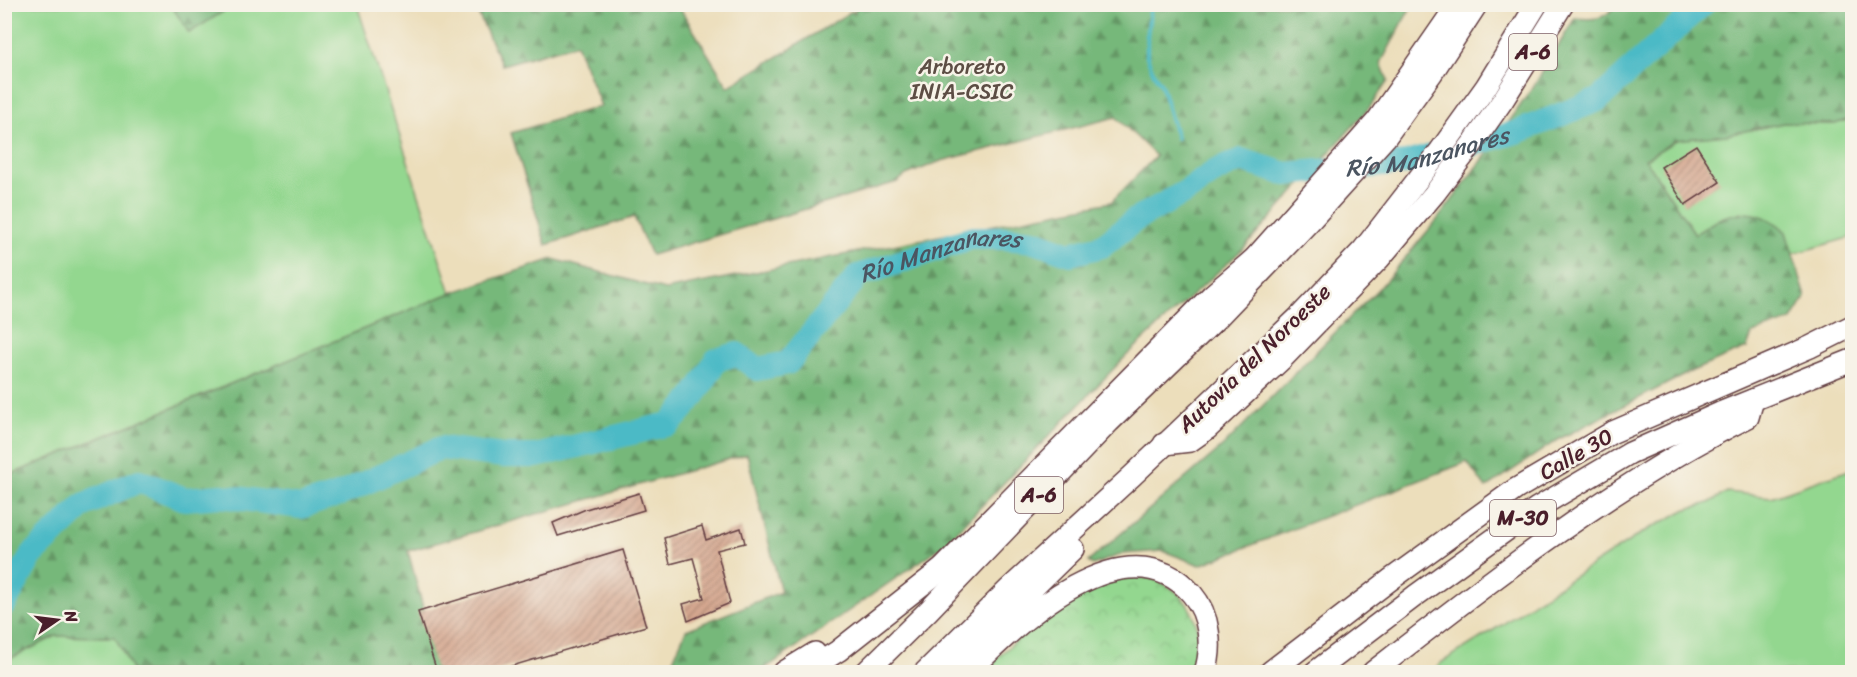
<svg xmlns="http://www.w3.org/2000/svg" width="1857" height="677" font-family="Sriracha,sans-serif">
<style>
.green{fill:#93d78f;stroke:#6e7b5d;stroke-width:1.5}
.forest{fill:url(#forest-firs);stroke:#606c52;stroke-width:1.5}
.park{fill:url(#park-crowns);stroke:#6e7b5d;stroke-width:1.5}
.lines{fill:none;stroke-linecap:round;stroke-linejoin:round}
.stream{stroke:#4cbac6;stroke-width:4}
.river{stroke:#4cbac6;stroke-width:24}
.building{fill:url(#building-hatch)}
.motorway-casing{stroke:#623c41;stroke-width:24}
.motorway{stroke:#fff;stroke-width:21}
.labels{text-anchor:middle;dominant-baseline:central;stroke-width:5;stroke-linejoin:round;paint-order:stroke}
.shield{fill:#f7f3e8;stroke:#7e5f64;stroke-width:1.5}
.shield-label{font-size:21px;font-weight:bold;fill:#4a1f2b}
.park-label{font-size:22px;fill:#5c4d44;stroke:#f7f3e8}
.street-label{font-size:22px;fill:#4a1f2b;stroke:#f7f3e8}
.water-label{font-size:24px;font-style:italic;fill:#4b5561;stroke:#f7f3e8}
</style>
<defs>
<pattern id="forest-firs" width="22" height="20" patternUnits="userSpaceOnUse" patternTransform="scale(1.5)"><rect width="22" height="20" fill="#76b87a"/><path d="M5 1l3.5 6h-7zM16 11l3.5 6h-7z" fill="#639564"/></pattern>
<pattern id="park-crowns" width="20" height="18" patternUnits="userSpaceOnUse" patternTransform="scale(1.5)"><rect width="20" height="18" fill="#93d78f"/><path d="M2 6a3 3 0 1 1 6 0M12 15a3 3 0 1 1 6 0" fill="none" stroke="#80b87c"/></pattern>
<pattern id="building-hatch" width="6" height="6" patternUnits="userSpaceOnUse" patternTransform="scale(1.5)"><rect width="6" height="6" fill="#d4a68e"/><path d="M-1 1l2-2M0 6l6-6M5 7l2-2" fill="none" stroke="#ae8774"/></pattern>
</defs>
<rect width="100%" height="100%" fill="#f7f3e8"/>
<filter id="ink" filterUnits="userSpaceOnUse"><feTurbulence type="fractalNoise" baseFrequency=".0167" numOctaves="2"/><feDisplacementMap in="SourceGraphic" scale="12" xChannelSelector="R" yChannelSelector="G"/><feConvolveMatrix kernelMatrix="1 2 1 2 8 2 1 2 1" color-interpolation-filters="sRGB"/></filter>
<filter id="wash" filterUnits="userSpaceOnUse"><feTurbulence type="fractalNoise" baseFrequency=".008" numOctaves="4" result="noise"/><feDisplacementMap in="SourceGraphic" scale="24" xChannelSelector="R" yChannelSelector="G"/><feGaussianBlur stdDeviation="1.35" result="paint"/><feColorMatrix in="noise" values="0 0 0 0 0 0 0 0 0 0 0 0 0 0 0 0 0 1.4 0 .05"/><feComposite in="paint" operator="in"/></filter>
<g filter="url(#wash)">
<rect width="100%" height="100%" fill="#ecdebb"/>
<!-- green -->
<g class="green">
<path d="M5,5H357L451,293L5,477Z"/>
<path d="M1852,118V237L1793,254L1742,212L1719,219L1695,234L1645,159L1676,140L1704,134L1725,135L1783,123L1835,124Z"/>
<path d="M1852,469V672H1432L1442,662L1503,624L1536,601L1645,531L1687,509L1709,503L1727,492L1771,497Z"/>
<path d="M56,636L116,637L133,672H5V661Z"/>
</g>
<!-- forest -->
<g class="forest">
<path d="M1618,4L1852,5V118L1835,124L1783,123L1726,135L1676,140L1645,159L1695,234C1703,230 1711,223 1719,219C1743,208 1768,213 1786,232L1806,297L1792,320L1752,334L1747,348L1692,371L1559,439L1486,488L1467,462L1200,565L1163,551L1122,554L1093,565L1088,562L1224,445L1384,283L1437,220L1487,154L1535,84L1575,18C1593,20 1605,20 1618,4Z"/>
<path d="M171,5H234L189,33Z"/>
<path d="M474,5H678L728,87L852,11L854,14L857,5H1412L1381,63L1388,81L1370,107L1245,247L1126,356L944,545L760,672H668L686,630L781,592L747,454L408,551L440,672H133L115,637L56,636L5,661V477L451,293L553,259L665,290L1111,202L1156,156L1116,117L941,161L906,175L897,182L651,255L634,217L546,245L511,133L601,106L576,44L502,65Z"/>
</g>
<!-- park -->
<path class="park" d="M1120,578C1130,578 1144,576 1153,579C1192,592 1208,635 1195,672H980L1038,622L1089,590Z"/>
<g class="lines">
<!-- stream -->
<g class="stream">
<path d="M1151,4L1147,36V57L1154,74L1161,84L1177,138"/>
<path d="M1190,178V189"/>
</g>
<!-- river -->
<path class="river" id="s1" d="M4,605L32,555L84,505L139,481L185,499L221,496L301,507L341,494L441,448L504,456H536L669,424C688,406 704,383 716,360L737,354L757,369L788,363L858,276L971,238H1005L1034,241L1070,254L1102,246L1135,220L1187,191L1216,171L1241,160L1286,174L1406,163L1517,132L1598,100L1703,4"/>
</g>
<g id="blocks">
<!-- building -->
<g class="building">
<path d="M1696,145L1720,182L1685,205L1661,167Z"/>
<path d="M639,493L644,510L558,536L553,523L586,509Z"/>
<path d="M702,526L706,540L741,528L745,543L717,550L730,603L688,621L683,604L704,598L693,558L670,564L664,538Z"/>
<path d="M623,550L646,626L492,672H437L418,612Z"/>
</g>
</g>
</g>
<g filter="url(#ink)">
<use href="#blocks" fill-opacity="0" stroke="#623c41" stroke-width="1.5"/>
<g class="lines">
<defs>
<g id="motorway">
<path d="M1246,268L1377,121L1458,4"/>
<path d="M1164,444L1190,441L1207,429L1283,358L1379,259L1434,194L1473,143L1503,100L1563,4"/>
<path d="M784,672L815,653"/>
<path d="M805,672L838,651L942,569L1212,295L1254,259"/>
<path d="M866,672L928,611L1109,422L1219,316L1310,221L1385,138L1432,73L1477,4"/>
<path d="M925,672L1009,589L1132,476L1300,316L1363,250L1440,151L1486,87L1537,4"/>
<path d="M951,672L997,623L1073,549"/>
<path d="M969,672C1016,623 1127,519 1192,594C1210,615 1213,648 1205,672"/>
<path d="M1270,672L1390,580L1516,489L1613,432L1810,347L1852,326"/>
<path d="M1315,672L1415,596L1537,508L1630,453L1720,413L1852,360"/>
<path d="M1373,672C1491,580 1614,484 1748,417L1753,400"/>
</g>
</defs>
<!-- motorway casing -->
<use href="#motorway" class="motorway-casing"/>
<!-- motorway -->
<use href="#motorway" class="motorway"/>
</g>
</g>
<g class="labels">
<!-- shield labels -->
<g class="shield">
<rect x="1509" y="34" width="48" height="36" rx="4.5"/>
<rect x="1015" y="477" width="48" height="36" rx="4.5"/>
<rect x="1490" y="500" width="66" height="36" rx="4.5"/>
</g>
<g class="shield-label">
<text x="1533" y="52">A-6</text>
<text x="1039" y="495">A-6</text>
<text x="1523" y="518">M-30</text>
</g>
<!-- park labels -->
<g class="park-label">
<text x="962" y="66">Arboreto<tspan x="962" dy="25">INIA-CSIC</tspan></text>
</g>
<!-- street labels -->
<g class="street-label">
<text transform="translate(1254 358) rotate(-44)">Autovía del Noroeste</text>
<text transform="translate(1576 454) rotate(-30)">Calle 30</text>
</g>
<!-- water labels -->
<g class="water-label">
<text stroke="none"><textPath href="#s1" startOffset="1618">Río Manzanares</textPath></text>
<text stroke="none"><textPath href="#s1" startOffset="1096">Río Manzanares</textPath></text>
</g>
</g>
<!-- margin -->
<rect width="1857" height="677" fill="none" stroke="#f7f3e8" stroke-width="24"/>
<!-- north arrow -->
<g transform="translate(57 620) rotate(76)" stroke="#f7f3e8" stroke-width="4.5" paint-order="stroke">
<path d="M0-4.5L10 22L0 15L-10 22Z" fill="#4a1f2b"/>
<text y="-9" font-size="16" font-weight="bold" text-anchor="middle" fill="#4a1f2b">N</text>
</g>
</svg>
